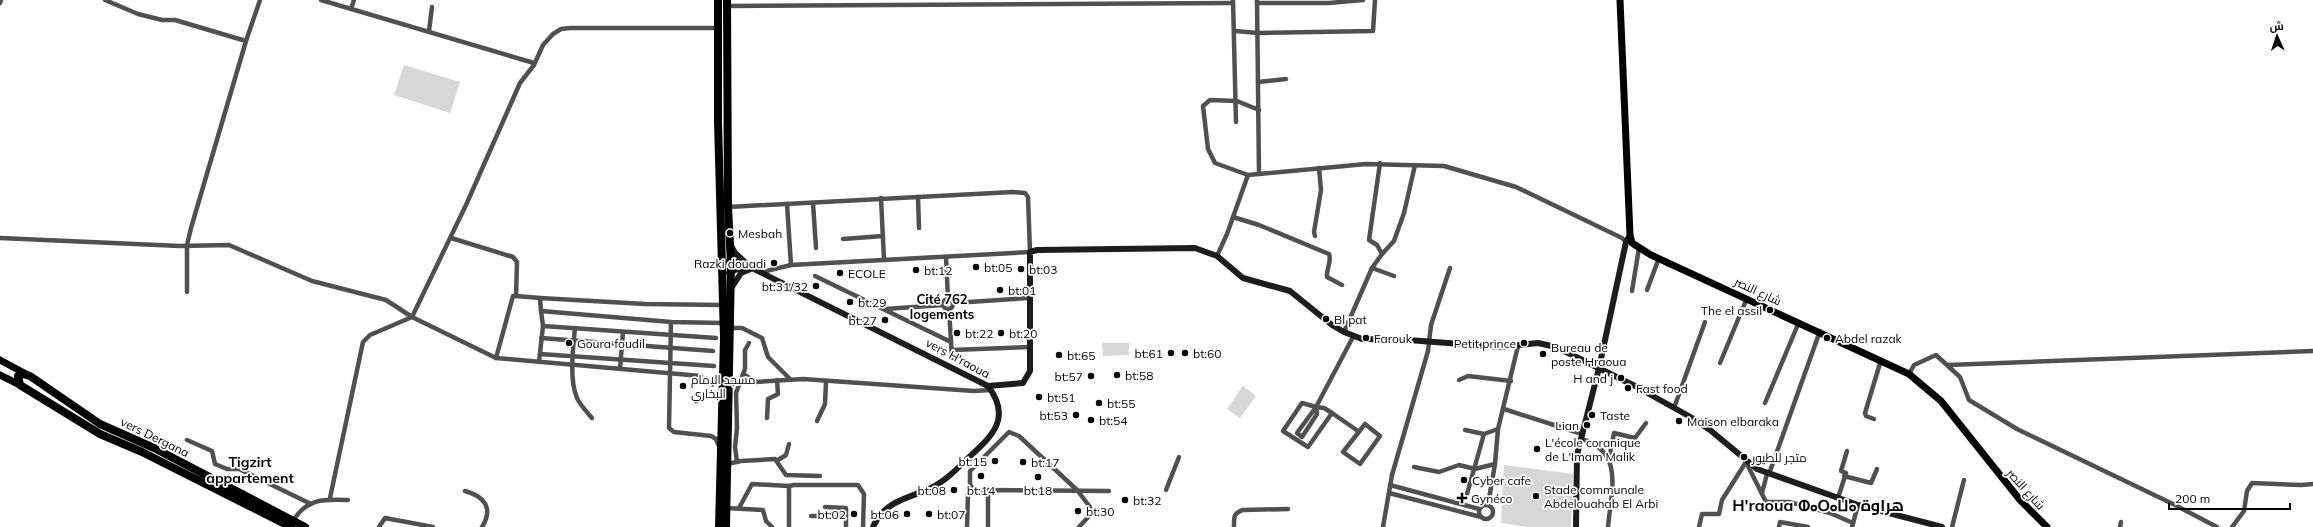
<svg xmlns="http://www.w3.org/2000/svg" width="2313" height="527" font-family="Mulish,Cairo,'Noto Sans Tifinagh',sans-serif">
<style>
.green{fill:#d7d7d7}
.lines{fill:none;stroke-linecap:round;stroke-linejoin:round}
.street{stroke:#505050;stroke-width:4.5}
.secondary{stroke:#1d1d1d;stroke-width:6}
.primary{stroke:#000;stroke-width:7}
.highway{stroke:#000;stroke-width:8}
.poi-dot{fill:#000;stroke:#fff;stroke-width:1.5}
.labels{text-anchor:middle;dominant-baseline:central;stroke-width:3.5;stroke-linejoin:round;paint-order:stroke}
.poi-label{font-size:12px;fill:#000;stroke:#fff;text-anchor:start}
.street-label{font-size:12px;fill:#000;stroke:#fff}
.neighbourhood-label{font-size:13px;font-weight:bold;fill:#000;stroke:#fff}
.quarter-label{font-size:14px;font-weight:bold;fill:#000;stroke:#fff}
.district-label{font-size:16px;font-weight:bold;fill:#000;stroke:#fff}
</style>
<rect width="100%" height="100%" fill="#fff"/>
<!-- green -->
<g class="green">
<path d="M404,65L460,82L450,113L394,95Z"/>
<path d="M1102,343H1129V355L1103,356Z"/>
<path d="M1243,386L1256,396L1240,418L1227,409Z"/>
<path d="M1504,465L1573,474L1571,527H1527L1501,523Z"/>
</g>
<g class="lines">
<!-- street -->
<g class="street">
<path d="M105,0L138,14L162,20H175L246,41"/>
<path d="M321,0L534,63"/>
<path d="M1233,0L1236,122"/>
<path d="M1257,0L1259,174"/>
<path d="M0,3L1,0"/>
<path d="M1257,3H1329L1363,0"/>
<path d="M727,6L1233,3"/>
<path d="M351,9L354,0"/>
<path d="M429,31L432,7"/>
<path d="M1235,31L1258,33L1373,31L1375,0"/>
<path d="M1258,82L1286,79"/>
<path d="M1259,110L1237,101L1210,100L1203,106L1208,149L1215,163L1248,175L1366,164L1444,166L1516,187L1622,238L1626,242"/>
<path d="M1380,163L1369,240L1377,245L1382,254"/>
<path d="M918,197L919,228"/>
<path d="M881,198L884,260"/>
<path d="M813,203L816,248"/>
<path d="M787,204L791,265"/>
<path d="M728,207L1013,192L1025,193L1028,197L1030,252L791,265L762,272"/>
<path d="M1233,217L1259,225L1329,254C1332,262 1326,269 1327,277L1342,285"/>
<path d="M1315,236L1314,232L1321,190L1319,168"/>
<path d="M0,238L180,246L229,245L312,281L386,300L412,317L496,358L701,376"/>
<path d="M451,238L513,257L517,262L516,296L540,298"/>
<path d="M843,239L883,236"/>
<path d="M1217,256L1227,234L1248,175"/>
<path d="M946,257L948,299"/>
<path d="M1372,268L1394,276"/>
<path d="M815,276L951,342"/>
<path d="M1647,290L1659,258"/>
<path d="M1632,291L1639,248"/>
<path d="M187,292V245L191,228L246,41L260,0"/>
<circle cx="948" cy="304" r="5"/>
<path d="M954,303L1029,298"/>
<path d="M723,305L645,304L540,298L541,311L671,322L723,323"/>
<path d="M885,309L943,305"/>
<path d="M949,309L952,358"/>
<path d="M671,322L669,428L674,432L711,436L716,439L719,446"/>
<path d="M543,326L716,338"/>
<path d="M575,328C573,348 569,379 577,398C580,405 587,412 592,418"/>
<path d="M729,328H742L762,338L768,357L790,379"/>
<path d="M1344,332L1372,268L1382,254L1394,241L1404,213L1415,165"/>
<path d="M1353,337L1316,407L1302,403L1283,431L1308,447L1332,413L1358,431"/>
<path d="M541,338L713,351"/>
<path d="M952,350L1030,347"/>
<path d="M540,354L714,366"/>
<path d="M496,358L513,296H516"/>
<path d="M539,362L543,326L541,311"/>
<path d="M1720,363L1747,298"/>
<path d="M1948,365L2313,351"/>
<path d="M620,369L623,332"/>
<path d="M743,374L756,382L803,379L974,391L991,390"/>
<path d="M1909,374L1914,365L1936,355L1960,377L1969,400L2017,429L2173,504L2217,527"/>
<path d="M1459,380L1468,376L1511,381"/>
<path d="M1765,403L1799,322"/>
<path d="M1316,407L1317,414L1302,437L1297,433L1316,407L1324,408L1332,413"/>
<path d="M1674,408L1705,322"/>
<path d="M1504,409L1582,434"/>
<path d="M767,418L768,399L778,394L777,380"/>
<path d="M1874,419L1866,416L1865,413L1881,360"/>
<path d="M817,421L825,404L826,381"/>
<path d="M1365,424L1380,436L1360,464L1343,452Z"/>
<path d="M1465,430L1484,434"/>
<path d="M1581,439C1625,451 1611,492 1608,527"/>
<path d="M187,440L212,451L215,464L227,469H239L311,504"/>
<path d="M1609,459L1614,433L1635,438L1646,423"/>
<path d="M778,460L786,455L789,444"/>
<path d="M737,462L735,447L737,428L736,393L745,369V350L749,343"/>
<path d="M1746,462L1766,502H1789L1830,513L1853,523"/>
<path d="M727,464L741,461L775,459L786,475L820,476"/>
<path d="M1414,467L1439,472L1459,465L1475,469L1495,464L1498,429L1518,346"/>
<path d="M1769,474L1820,331"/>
<path d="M1844,476L1871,483L1877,469"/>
<path d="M1390,485L1479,509"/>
<path d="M973,490L970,484V471L1009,432L1019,436L1077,490L1090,507V515L1079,527"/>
<path d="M1166,490L1179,457"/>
<path d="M465,491C484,496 494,508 482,527"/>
<path d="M1389,493L1481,517"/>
<path d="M1762,493L1767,474"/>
<path d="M1467,494L1484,434L1498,429"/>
<path d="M330,498L363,342L370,335L412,317L466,205L520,83L534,65L543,45L553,34L561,29L570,28H718"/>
<path d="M1838,498L1846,473L1841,471L1847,451"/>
<circle cx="1486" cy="512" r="7"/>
<path d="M1488,505L1495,464"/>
<path d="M825,507L846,508V527"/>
<path d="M726,508L763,510L766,521L772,527"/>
<path d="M739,508L752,484L789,486"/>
<path d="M811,516H846"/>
<path d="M293,521C307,498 324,499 348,500"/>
<path d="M379,527L385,518L433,527"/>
<path d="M789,527V486L794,485H858L864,494L863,527"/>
<path d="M967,527L968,494L970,490L1109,491"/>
<path d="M988,527V490"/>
<path d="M1234,527C1234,518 1233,513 1243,510L1288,509"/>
<path d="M1383,527L1392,475L1428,351L1431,325L1450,268"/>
<path d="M1699,527L1702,514H1719L1722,500L1746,462"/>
<path d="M1779,527L1780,522L1808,527"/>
<path d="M1852,527L1858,505"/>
<path d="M1952,527L1964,480"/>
<path d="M2120,527L2121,522"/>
<path d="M2232,527L2244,511L2247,491L2252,483L2301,485L2313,484"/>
</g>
<!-- secondary -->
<g class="secondary">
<path d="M730,244L735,253L747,264"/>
<path d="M720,262H737L750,267L988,386C1013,419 991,437 967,459C956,470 945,481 931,488C908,499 885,500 873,527"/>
<path d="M729,273L737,269L748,267"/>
<path d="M732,287L741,273L753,268"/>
<path d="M988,386L1023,383L1030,371V252L1037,250L1195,248L1217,256L1243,278L1290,291L1332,325L1344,332L1362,339L1408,340L1501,347L1538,343L1556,347L1635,386L1694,419L1710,430L1757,469L1858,505L1942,527"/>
<path d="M1576,527L1577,455L1599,368L1626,242L1630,235"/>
</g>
<!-- primary -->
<g class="primary">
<path d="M1620,0L1630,235L1632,243L1651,255L1909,374L1941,401L2020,500L2047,527"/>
<path d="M0,360L28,375"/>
<path d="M0,375L20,385"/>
</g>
<!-- highway -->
<g class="highway">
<path d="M718,0V122L724,338L719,527"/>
<path d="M291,527L142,452L100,434L20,385L18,376L23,374L30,376L100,424L154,448L305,527"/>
<path d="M726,527L731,264L728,207L727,0"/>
</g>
</g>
<!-- markers -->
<g class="poi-dot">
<circle cx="730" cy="233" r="4"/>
<circle cx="774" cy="263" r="4"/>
<circle cx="976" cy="267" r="4"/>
<circle cx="1021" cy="269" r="4"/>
<circle cx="916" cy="270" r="4"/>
<circle cx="840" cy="273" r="4"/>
<circle cx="816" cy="286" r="4"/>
<circle cx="1000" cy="290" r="4"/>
<circle cx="850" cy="302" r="4"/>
<circle cx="1770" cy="310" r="4"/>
<circle cx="1326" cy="319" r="4"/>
<circle cx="885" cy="320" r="4"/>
<circle cx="957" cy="333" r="4"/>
<circle cx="1001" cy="333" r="4"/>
<circle cx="1366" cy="338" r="4"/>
<circle cx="1827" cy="338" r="4"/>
<circle cx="569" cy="343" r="4"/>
<circle cx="1524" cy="343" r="4"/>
<circle cx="1171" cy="353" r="4"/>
<circle cx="1185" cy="353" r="4"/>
<circle cx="1543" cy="354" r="4"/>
<circle cx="1059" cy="355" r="4"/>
<circle cx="1117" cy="375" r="4"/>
<circle cx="1091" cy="376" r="4"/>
<circle cx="1621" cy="378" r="4"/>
<circle cx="683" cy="386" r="4"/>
<circle cx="1628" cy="388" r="4"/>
<circle cx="1039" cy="397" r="4"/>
<circle cx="1099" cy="403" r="4"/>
<circle cx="1076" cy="415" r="4"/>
<circle cx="1592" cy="415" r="4"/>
<circle cx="1091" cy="420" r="4"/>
<circle cx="1679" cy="421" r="4"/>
<circle cx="1587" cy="425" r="4"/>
<circle cx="1537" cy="449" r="4"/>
<circle cx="1744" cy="457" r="4"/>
<circle cx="995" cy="461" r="4"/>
<circle cx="1023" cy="462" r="4"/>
<circle cx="981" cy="476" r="4"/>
<circle cx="1038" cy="477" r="4"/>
<circle cx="1464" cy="480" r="4"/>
<circle cx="954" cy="490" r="4"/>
<circle cx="1536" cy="496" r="4"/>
<path d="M1460 492h4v4h4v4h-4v4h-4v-4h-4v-4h4z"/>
<circle cx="1125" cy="500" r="4"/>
<circle cx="1078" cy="511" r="4"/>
<circle cx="854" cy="514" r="4"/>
<circle cx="907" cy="514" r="4"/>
<circle cx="929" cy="514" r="4"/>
</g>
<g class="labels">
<!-- poi labels -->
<g class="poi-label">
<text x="738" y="233">Mesbah</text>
<text x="766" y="263" text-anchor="end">Razki douadi</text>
<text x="984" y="267">bt:05</text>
<text x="1029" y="269">bt:03</text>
<text x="924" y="270">bt:12</text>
<text x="848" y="273">ECOLE</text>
<text x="808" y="286" text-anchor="end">bt:31/32</text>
<text x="1008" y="290">bt:01</text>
<text x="858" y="302">bt:29</text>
<text x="1762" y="310" text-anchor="end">The el assil</text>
<text x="1334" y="319">Bl pat</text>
<text x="877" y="320" text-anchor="end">bt:27</text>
<text x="965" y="333">bt:22</text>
<text x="1009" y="333">bt:20</text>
<text x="1374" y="338">Farouk</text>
<text x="1835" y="338">Abdel razak</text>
<text x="577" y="343">Goura foudil</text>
<text x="1516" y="343" text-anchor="end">Petit prince</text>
<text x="1551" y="347">Bureau de<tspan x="1551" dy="14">poste Hraoua</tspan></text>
<text x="1163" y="353" text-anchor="end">bt:61</text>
<text x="1193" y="353">bt:60</text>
<text x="1067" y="355">bt:65</text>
<text x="1125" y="375">bt:58</text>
<text x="1083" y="376" text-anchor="end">bt:57</text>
<text x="1613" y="378" text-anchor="end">H and j</text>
<text x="691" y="379">مسجد الإمام<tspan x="691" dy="14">البخاري</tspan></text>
<text x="1636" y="388">Fast food</text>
<text x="1047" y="397">bt:51</text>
<text x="1107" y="403">bt:55</text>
<text x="1068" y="415" text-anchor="end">bt:53</text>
<text x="1600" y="415">Taste</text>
<text x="1099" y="420">bt:54</text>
<text x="1687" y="421">Maison elbaraka</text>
<text x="1579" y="425" text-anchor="end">Lian</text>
<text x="1545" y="442">L'école coranique<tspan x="1545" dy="14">de L'Imam Malik</tspan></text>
<text x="1752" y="457">متجر للطيور</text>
<text x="987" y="461" text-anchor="end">bt:15</text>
<text x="1031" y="462">bt:17</text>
<text x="1472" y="480">Cyber cafe</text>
<text x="1544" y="489">Stade communale<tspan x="1544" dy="14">Abdelouahab El Arbi</tspan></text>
<text x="946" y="490" text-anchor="end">bt:08</text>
<text x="981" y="490" text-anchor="middle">bt:14</text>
<text x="1038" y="490" text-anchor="middle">bt:18</text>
<text x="1471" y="498">Gynéco</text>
<text x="1133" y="500">bt:32</text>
<text x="1086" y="511">bt:30</text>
<text x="846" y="514" text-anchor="end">bt:02</text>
<text x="899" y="514" text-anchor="end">bt:06</text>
<text x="937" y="514">bt:07</text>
</g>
<!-- street labels -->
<g class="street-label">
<text transform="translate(1758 291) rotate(25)">شارع النصر</text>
<text transform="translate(958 358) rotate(28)">vers H'raoua</text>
<text transform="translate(155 437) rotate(26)">vers Dergana</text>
<text transform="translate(2026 489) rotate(48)">شارع النصر</text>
</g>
<!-- neighbourhood labels -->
<g class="neighbourhood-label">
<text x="942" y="299">Cité 762<tspan x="942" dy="15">logements</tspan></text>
</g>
<!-- quarter labels -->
<g class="quarter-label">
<text x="250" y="462">Tigzirt<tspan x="250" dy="16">appartement</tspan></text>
</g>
<!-- district labels -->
<g class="district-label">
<text x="1818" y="505">H'raoua ⵀⴰⵔⴰⵡⴰ هراوة</text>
</g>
</g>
<!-- north arrow -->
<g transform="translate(2277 36) rotate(357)" stroke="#ffffff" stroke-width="3" paint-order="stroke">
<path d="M0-3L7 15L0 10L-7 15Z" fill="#000000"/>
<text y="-6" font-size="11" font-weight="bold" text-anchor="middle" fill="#000000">ش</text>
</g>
<!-- scale -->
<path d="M2169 503v6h121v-6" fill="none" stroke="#000000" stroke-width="2"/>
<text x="2175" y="503" font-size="12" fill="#000000" stroke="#ffffff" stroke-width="3" paint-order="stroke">200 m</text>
</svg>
